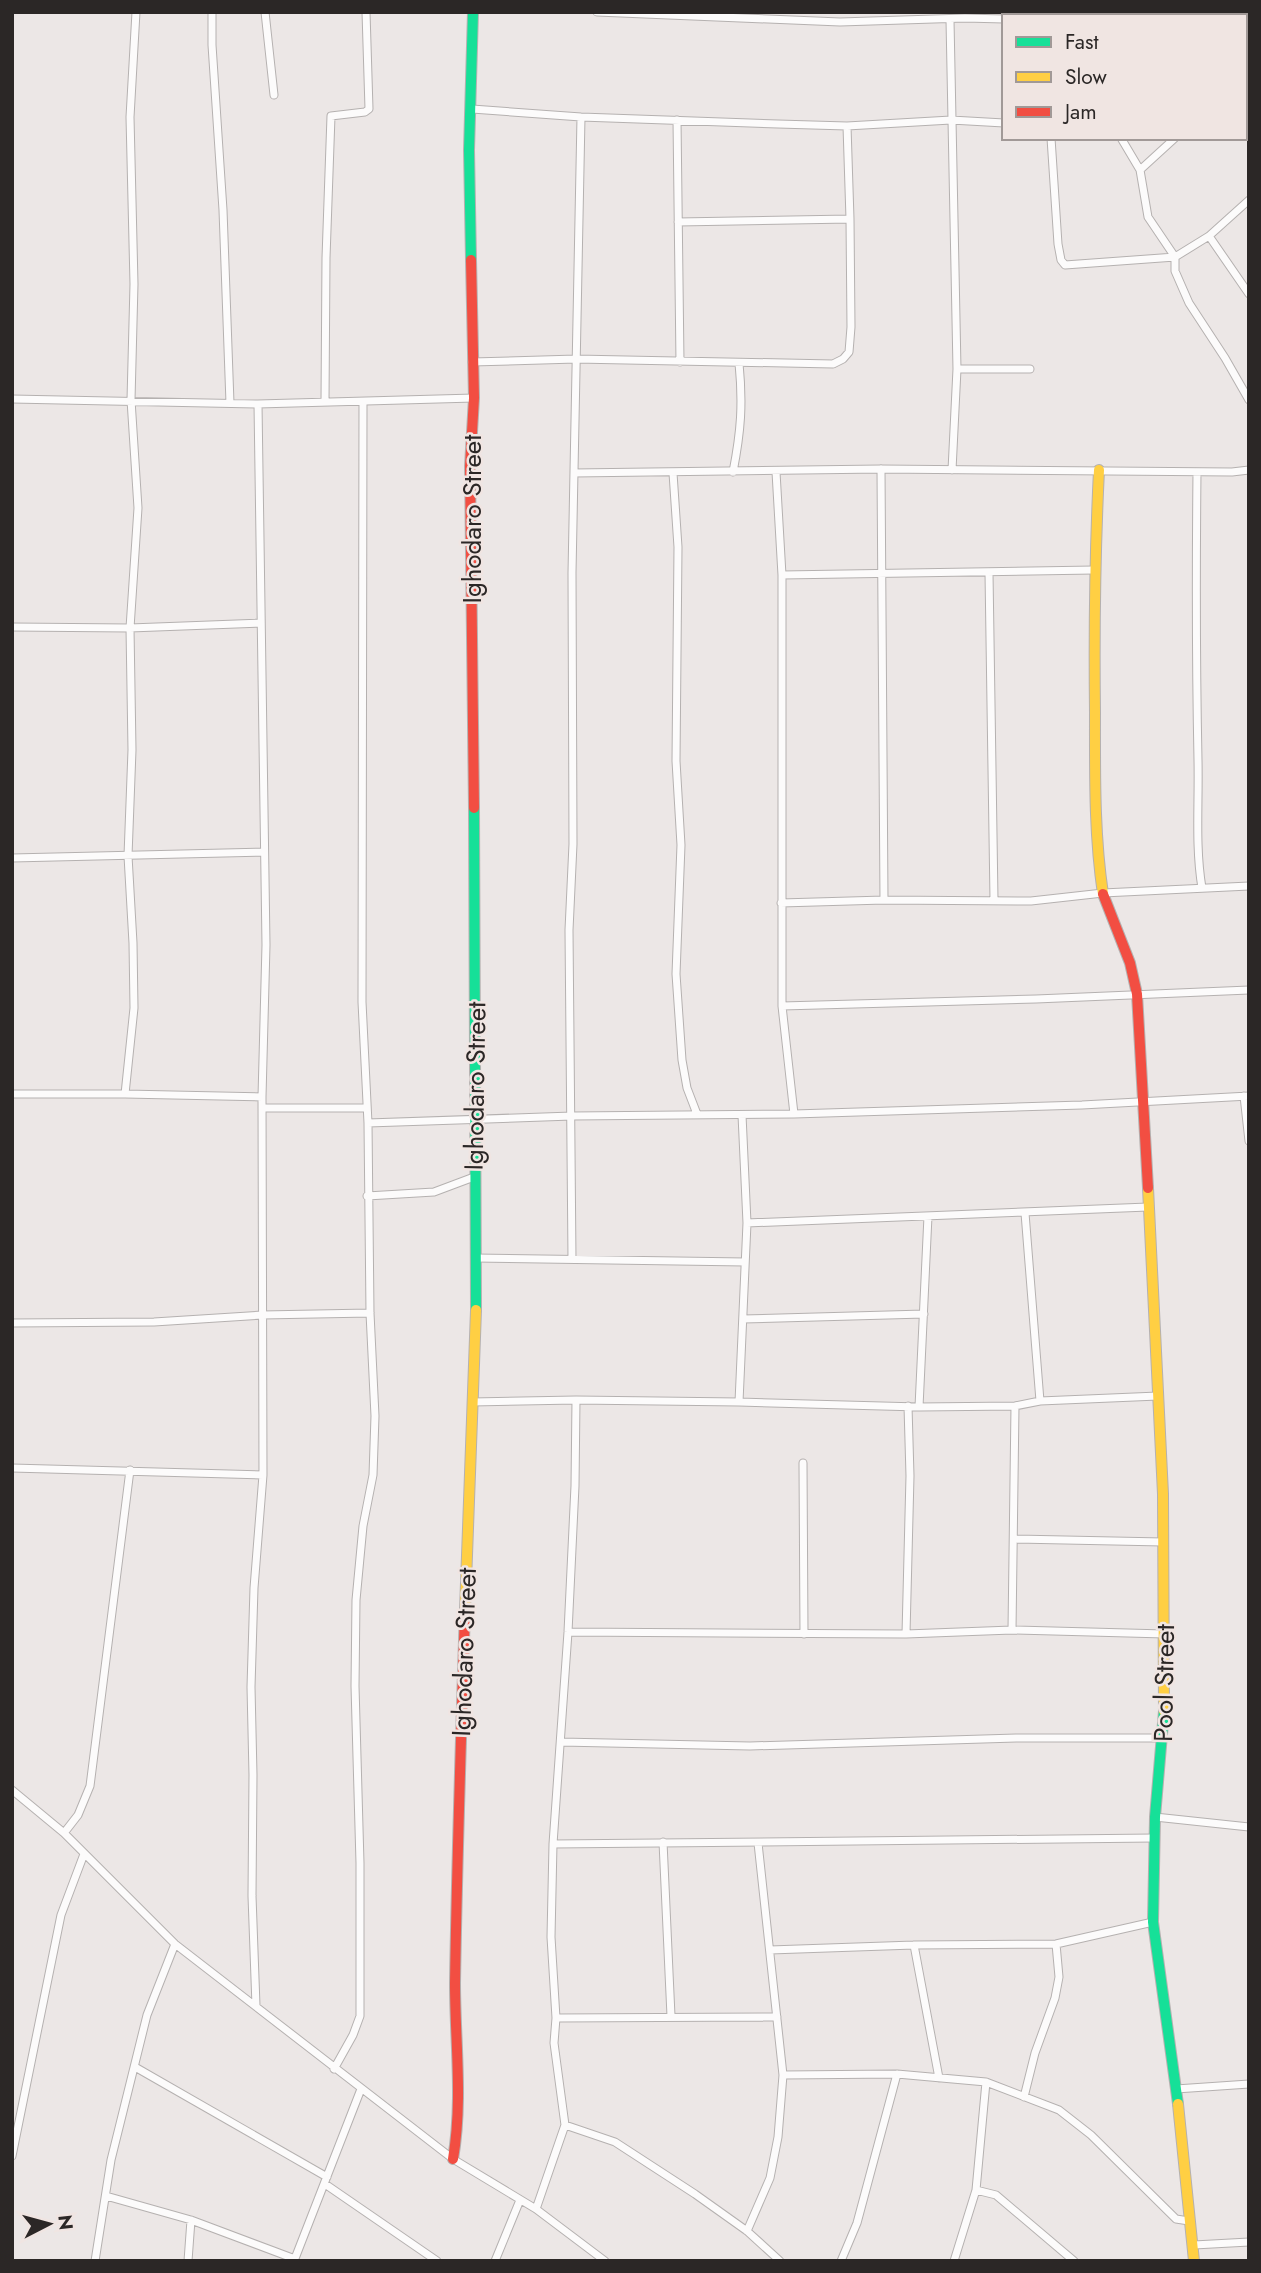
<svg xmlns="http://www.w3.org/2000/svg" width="1261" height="2273" viewBox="0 0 1261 2273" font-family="Jost,sans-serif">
<rect width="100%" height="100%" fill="#ece7e6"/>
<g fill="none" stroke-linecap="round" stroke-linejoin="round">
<g stroke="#b5b1b0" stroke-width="9">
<path id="street" d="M212,12v33l11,165 7,193
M265,12l9,83
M597,12l243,10 125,-4 39,1
M1179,12l4,4
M950,20l7,349 -5,101
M1245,71l4,4
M472,109l109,8 197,7 69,2 104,-6 53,3
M677,120l3,242
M847,126l3,93
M1051,138l7,106 3,16 4,5 110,-8 34,-21 40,-36
M1121,138l19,32 8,47 27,40v14l14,32 36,55 24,42
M1140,170l35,-32
M1209,236l40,58
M472,362l104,-3 257,5 10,-5 6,-7 2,-25 -1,-108 -172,3
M957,369h73
M12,399l246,5 216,-6
M325,401l1,-143 5,-142 34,-4 4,-3 -3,-97
M881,469l3,431
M733,472c8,-41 10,-68 6,-109
M776,472l6,103v431l12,108
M1197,472c-1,96 -1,192 1,288 1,43 -3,86 4,128
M574,473l307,-4 351,3 17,-2
M673,473l5,74 -2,214 5,84 -5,129 6,86 5,28 10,26
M989,573l5,327
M782,575l312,-5
M12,627l118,1 131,-5
M12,858l252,-6
M781,903l103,-3 147,1 72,-8 146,-7
M782,1006l254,-7 213,-9
M12,1094h113l137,3
M125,1094l9,-86 -1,-65 -5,-87 4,-106 -2,-122 8,-120 -7,-108 3,-116 -4,-167 6,-105
M1244,1096l5,45
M262,1108h104
M368,1123l204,-7 222,-2 288,-9 167,-9
M367,1196l67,-4 40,-15
M1025,1213l15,188
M747,1223l401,-16
M475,1258l270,4
M572,1259l-3,-329 4,-86 -1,-271 9,-456
M743,1319l181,-5
M12,1323l142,-1 108,-7 108,-2
M472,1402l104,-2 163,2 180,5 96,-1 25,-5 118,-5
M739,1402l8,-179 -5,-108
M919,1407l9,-191
M803,1463l1,171
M12,1468l251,7
M1014,1539l149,3
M1012,1630l3,-224
M568,1632l338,2 106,-4 153,4
M906,1634l4,-158 -2,-70
M561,1742l189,4 266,-8h148
M12,1790l52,43 111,111 278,215 83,50 69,52
M1155,1817l94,10
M64,1833l14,-18 12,-29 40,-316
M663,1842l8,174
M553,1844l601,-6
M914,1945l25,133
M770,1950l144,-5 142,-1 97,-22
M256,2006l-4,-110 1,-121 -2,-88 3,-99 9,-113 -1,-378 4,-152 -8,-541
M556,2018l221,-1
M135,2067l192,110
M334,2069l19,-34 7,-19v-153l-5,-177 1,-86 7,-74 10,-51 2,-59 -5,-103 -2,-190 -6,-121 1,-600
M783,2075l114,-1 89,8 73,28 32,25 85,84 13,2
M1176,2089l73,-5
M1024,2097l11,-44 20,-55 4,-21 -3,-33
M565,2125l50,17 80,52 52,37 33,30
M12,2156l49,-241 23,-61
M325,2184l112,77
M976,2190l20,5 78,66
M106,2196l85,24 104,39
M536,2209l29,-84 -11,-82 2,-25 -5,-81 2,-93 15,-212 7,-146 1,-86
M747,2231l23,-53 8,-41 5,-62 -25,-232
M1194,2245l55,-3
M95,2261l16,-101 36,-145 28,-71
M188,2261l3,-41
M294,2261l67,-172
M495,2261l25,-61
M841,2261l16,-38 40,-149
M954,2261l22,-71 10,-108"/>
</g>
<g stroke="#b5b1b0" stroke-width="12">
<path id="fast" d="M471,260l-2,-110 4,-138
M474,808l2,502
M1164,1711l-9,106 -2,105 25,182"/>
</g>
<g stroke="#b5b1b0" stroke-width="12">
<path id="slow" d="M1099,470c-4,81 -5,161 -4,242 0,60 -1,122 8,182
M1148,1188l15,306 1,217
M465,1610l11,-300
M1178,2104l16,157"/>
</g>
<g stroke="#b5b1b0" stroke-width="12">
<path id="jam" d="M471,260l3,138 -4,68 4,342
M1103,894l27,69 7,31 11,194
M453,2159c10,-59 2,-117 2,-176 2,-124 6,-249 10,-373"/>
</g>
<use href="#street" stroke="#fcfbfb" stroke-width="7"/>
<use href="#fast" stroke="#16e098" stroke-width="10"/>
<use href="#slow" stroke="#ffcf43" stroke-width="10"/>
<use href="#jam" stroke="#f24e42" stroke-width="10"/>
</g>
<g text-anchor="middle" stroke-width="5" stroke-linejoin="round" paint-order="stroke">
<g font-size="26" fill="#2b2726" stroke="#f0e5e2">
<text transform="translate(472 519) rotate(-90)" y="9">Ighodaro Street</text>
<text transform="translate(475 1086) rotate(-89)" y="9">Ighodaro Street</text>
<text transform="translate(464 1652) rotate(-88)" y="9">Ighodaro Street</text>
<text transform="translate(1164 1683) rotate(-89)" y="9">Pool Street</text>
</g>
</g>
<rect width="1261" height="2273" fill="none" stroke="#2b2726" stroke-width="28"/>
<rect x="1002" y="14" width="245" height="126" fill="#f0e5e2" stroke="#a19997" stroke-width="2"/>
<rect x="1016" y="37" width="35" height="10" fill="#16e098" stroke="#a19997" stroke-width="2"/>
<text x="1065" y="49" font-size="21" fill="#2b2726">Fast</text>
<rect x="1016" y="72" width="35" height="10" fill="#ffcf43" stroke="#a19997" stroke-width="2"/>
<text x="1065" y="84" font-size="21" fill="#2b2726">Slow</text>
<rect x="1016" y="107" width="35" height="10" fill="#f24e42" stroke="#a19997" stroke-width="2"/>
<text x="1065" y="119" font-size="21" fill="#2b2726">Jam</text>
<g transform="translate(49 2224) rotate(84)" stroke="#f0e5e2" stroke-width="5" paint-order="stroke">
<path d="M0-5L12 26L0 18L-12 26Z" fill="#2b2726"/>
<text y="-10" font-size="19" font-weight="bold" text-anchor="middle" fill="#2b2726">N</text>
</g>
</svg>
